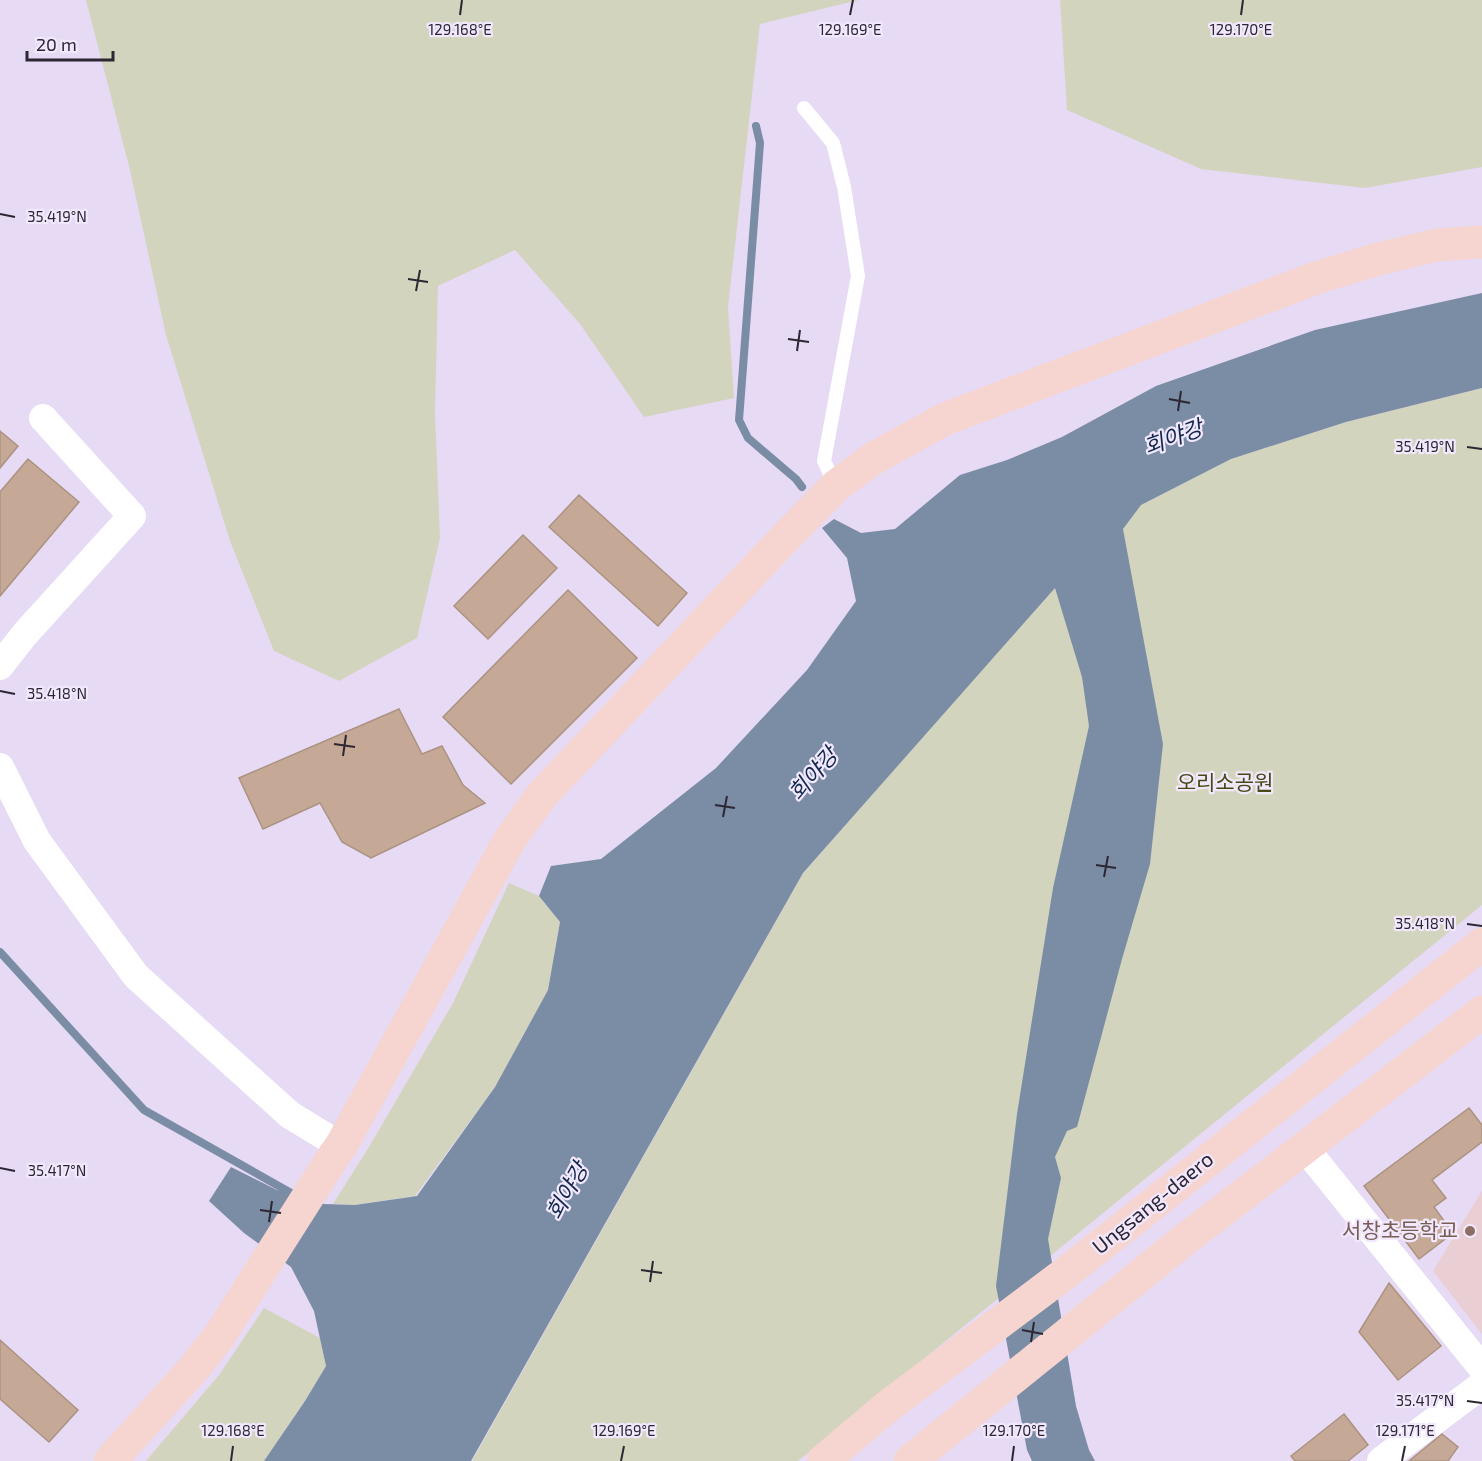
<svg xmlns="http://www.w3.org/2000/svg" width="1482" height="1461" viewBox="0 0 1482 1461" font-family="'Exo 2','Noto Sans KR',sans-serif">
<rect width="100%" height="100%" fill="#e6daf5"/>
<path fill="#e9ced3" d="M1482,1191v143l-49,-63z"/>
<path fill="#d3d4be" d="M86,0h773l-99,24 -32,283 6,91 -90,19 -64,-93 -65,-74 -77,36 -3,127 5,125 -23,100 -78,43 -65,-30 -44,-110 -64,-206 -36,-165z
M1060,0h422v167l-117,21 -164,-19 -134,-59z
M1482,388v517l-684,556h-326l331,-588 314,-356 114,-58 115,-37z
M509,883l30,13 21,26 -12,68 -53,97 -80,109 -60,9 -22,-1 36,-57 84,-144z
M264,1308l56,30 6,28 -21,35 -41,60h-118l73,-86z"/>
<path fill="#7b8ca5" d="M1482,293v95l-136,34 -115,37 -90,46 -18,24 40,215 -13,120 -28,95 -45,168 -10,4 -12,26 6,21 -13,61 28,167 13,44 6,11h-63l-5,-11 -31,-164 21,-172 36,-226 36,-162 -7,-49 -27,-89 -252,285 -332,588h-207l41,-60 21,-35 -12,-55 -23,-44 -47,-34 -35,-32 22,-34 46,23 47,14 31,1 62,-9 78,-109 53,-97 12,-68 -21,-26 12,-30 50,-7 115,-91 91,-98 49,-69 -9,-43 -25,-30 12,-9 27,14 34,-4 65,-54 47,-15 55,-23 94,-51 159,-56z"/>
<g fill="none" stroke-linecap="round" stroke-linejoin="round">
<path stroke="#7b8ca5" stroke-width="8" d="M756,126l4,17 -21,277 9,18 48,41 6,8
M0,952l144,158 156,88"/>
</g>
<path fill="#c5a996" stroke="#ac9281" stroke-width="1.5" d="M0,431l18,15 -18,22z
M28,459l51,43 -79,94v-104z
M579,495l108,98 -29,33 -109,-99z
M523,535l34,33 -69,71 -34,-33z
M568,590l69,68 -126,126 -68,-67z
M399,709l23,45 20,-8 21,39 22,18 -114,55 -29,-16 -22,-39 -57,26 -24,-51z
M1469,1108l13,17v17l-50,38 14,18 -12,9 19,26 -34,26 -55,-73z
M1389,1283l52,63 -43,34 -39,-48z
M0,1340l78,70 -29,32 -49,-43z
M1344,1414l24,31 -20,16h-53l-4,-5z
M1442,1434l16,13 -10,14h-39z"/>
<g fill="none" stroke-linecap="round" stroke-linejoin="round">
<path stroke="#fff" stroke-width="14" d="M804,108l29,35 11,44 14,89 -34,185 12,25"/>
<path stroke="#fff" stroke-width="28" d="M0,666l25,-32 107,-118 -89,-98
M0,767l37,74 99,135 154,139 51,31
M1304,1147l178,221
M1381,1461l101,-76"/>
<path stroke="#f6d5d0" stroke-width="33" d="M110,1461l85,-94 25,-32 113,-178 8,-11 168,-305 33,-46 241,-255 53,-54 38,-28 71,-39 371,-141 62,-19 59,-14 45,-3
M823,1461l64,-54 180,-135 415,-328
M910,1461l278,-224 294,-225"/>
</g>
<path fill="none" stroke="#2c2732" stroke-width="2" d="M460,15l2,-15M850,15l3,-15M1241,15l2,-15M0,214l15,3M408,279l20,3M416,291l4,-21M788,339l21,3M797,351l3,-21M1169,399l21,4M1178,411l3,-20M1467,447l15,2M0,691l15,3M334,744l21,3M343,756l3,-21M715,805l20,3M723,817l4,-21M1096,865l20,3M1104,877l4,-21M1467,924l15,2M0,1168l15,3M260,1210l21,3M269,1222l3,-21M641,1270l21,3M650,1282l3,-21M1022,1330l21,4M1031,1342l3,-20M1467,1401l15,2M231,1461l2,-15M621,1461l3,-15M1012,1461l2,-15M1402,1461l3,-15"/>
<circle fill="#8d6e63" stroke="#f2e8fe" stroke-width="2" cx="1470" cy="1231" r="6"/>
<g text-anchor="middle" stroke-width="4.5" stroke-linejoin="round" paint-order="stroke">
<g font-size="21" fill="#474813" stroke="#f2e8fe">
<text x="1225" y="790">오리소공원</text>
</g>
<g font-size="21" fill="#2c2732" stroke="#f2e8fe">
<text transform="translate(1153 1203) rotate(-39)" y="7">Ungsang-daero</text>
</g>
<g font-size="21" fill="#785e54" stroke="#f2e8fe" text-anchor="end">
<text x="1458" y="1238">서창초등학교</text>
</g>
<g font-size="22" font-style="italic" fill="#11284c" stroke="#f2e8fe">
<text transform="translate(1173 437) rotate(-20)" y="8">회야강</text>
<text transform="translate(813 774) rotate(-49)" y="8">회야강</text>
<text transform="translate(567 1191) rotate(-61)" y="8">회야강</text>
</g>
</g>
<g font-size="15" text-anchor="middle" fill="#2c2732" stroke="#f2e8fe" stroke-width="4.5" stroke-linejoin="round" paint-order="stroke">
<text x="460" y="35">129.168°E</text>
<text x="850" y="35">129.169°E</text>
<text x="1241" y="35">129.170°E</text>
<text x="57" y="222">35.419°N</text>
<text x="1425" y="452">35.419°N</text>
<text x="57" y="699">35.418°N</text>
<text x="1425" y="929">35.418°N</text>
<text x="57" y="1176">35.417°N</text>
<text x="1425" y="1406">35.417°N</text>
<text x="233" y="1436">129.168°E</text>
<text x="624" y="1436">129.169°E</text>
<text x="1014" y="1436">129.170°E</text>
<text x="1405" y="1436">129.171°E</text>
</g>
<path d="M27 51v9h86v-9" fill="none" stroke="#2c2732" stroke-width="3"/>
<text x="36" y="51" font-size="18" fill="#2c2732" stroke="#f2e8fe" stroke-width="4.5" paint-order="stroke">20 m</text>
</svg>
